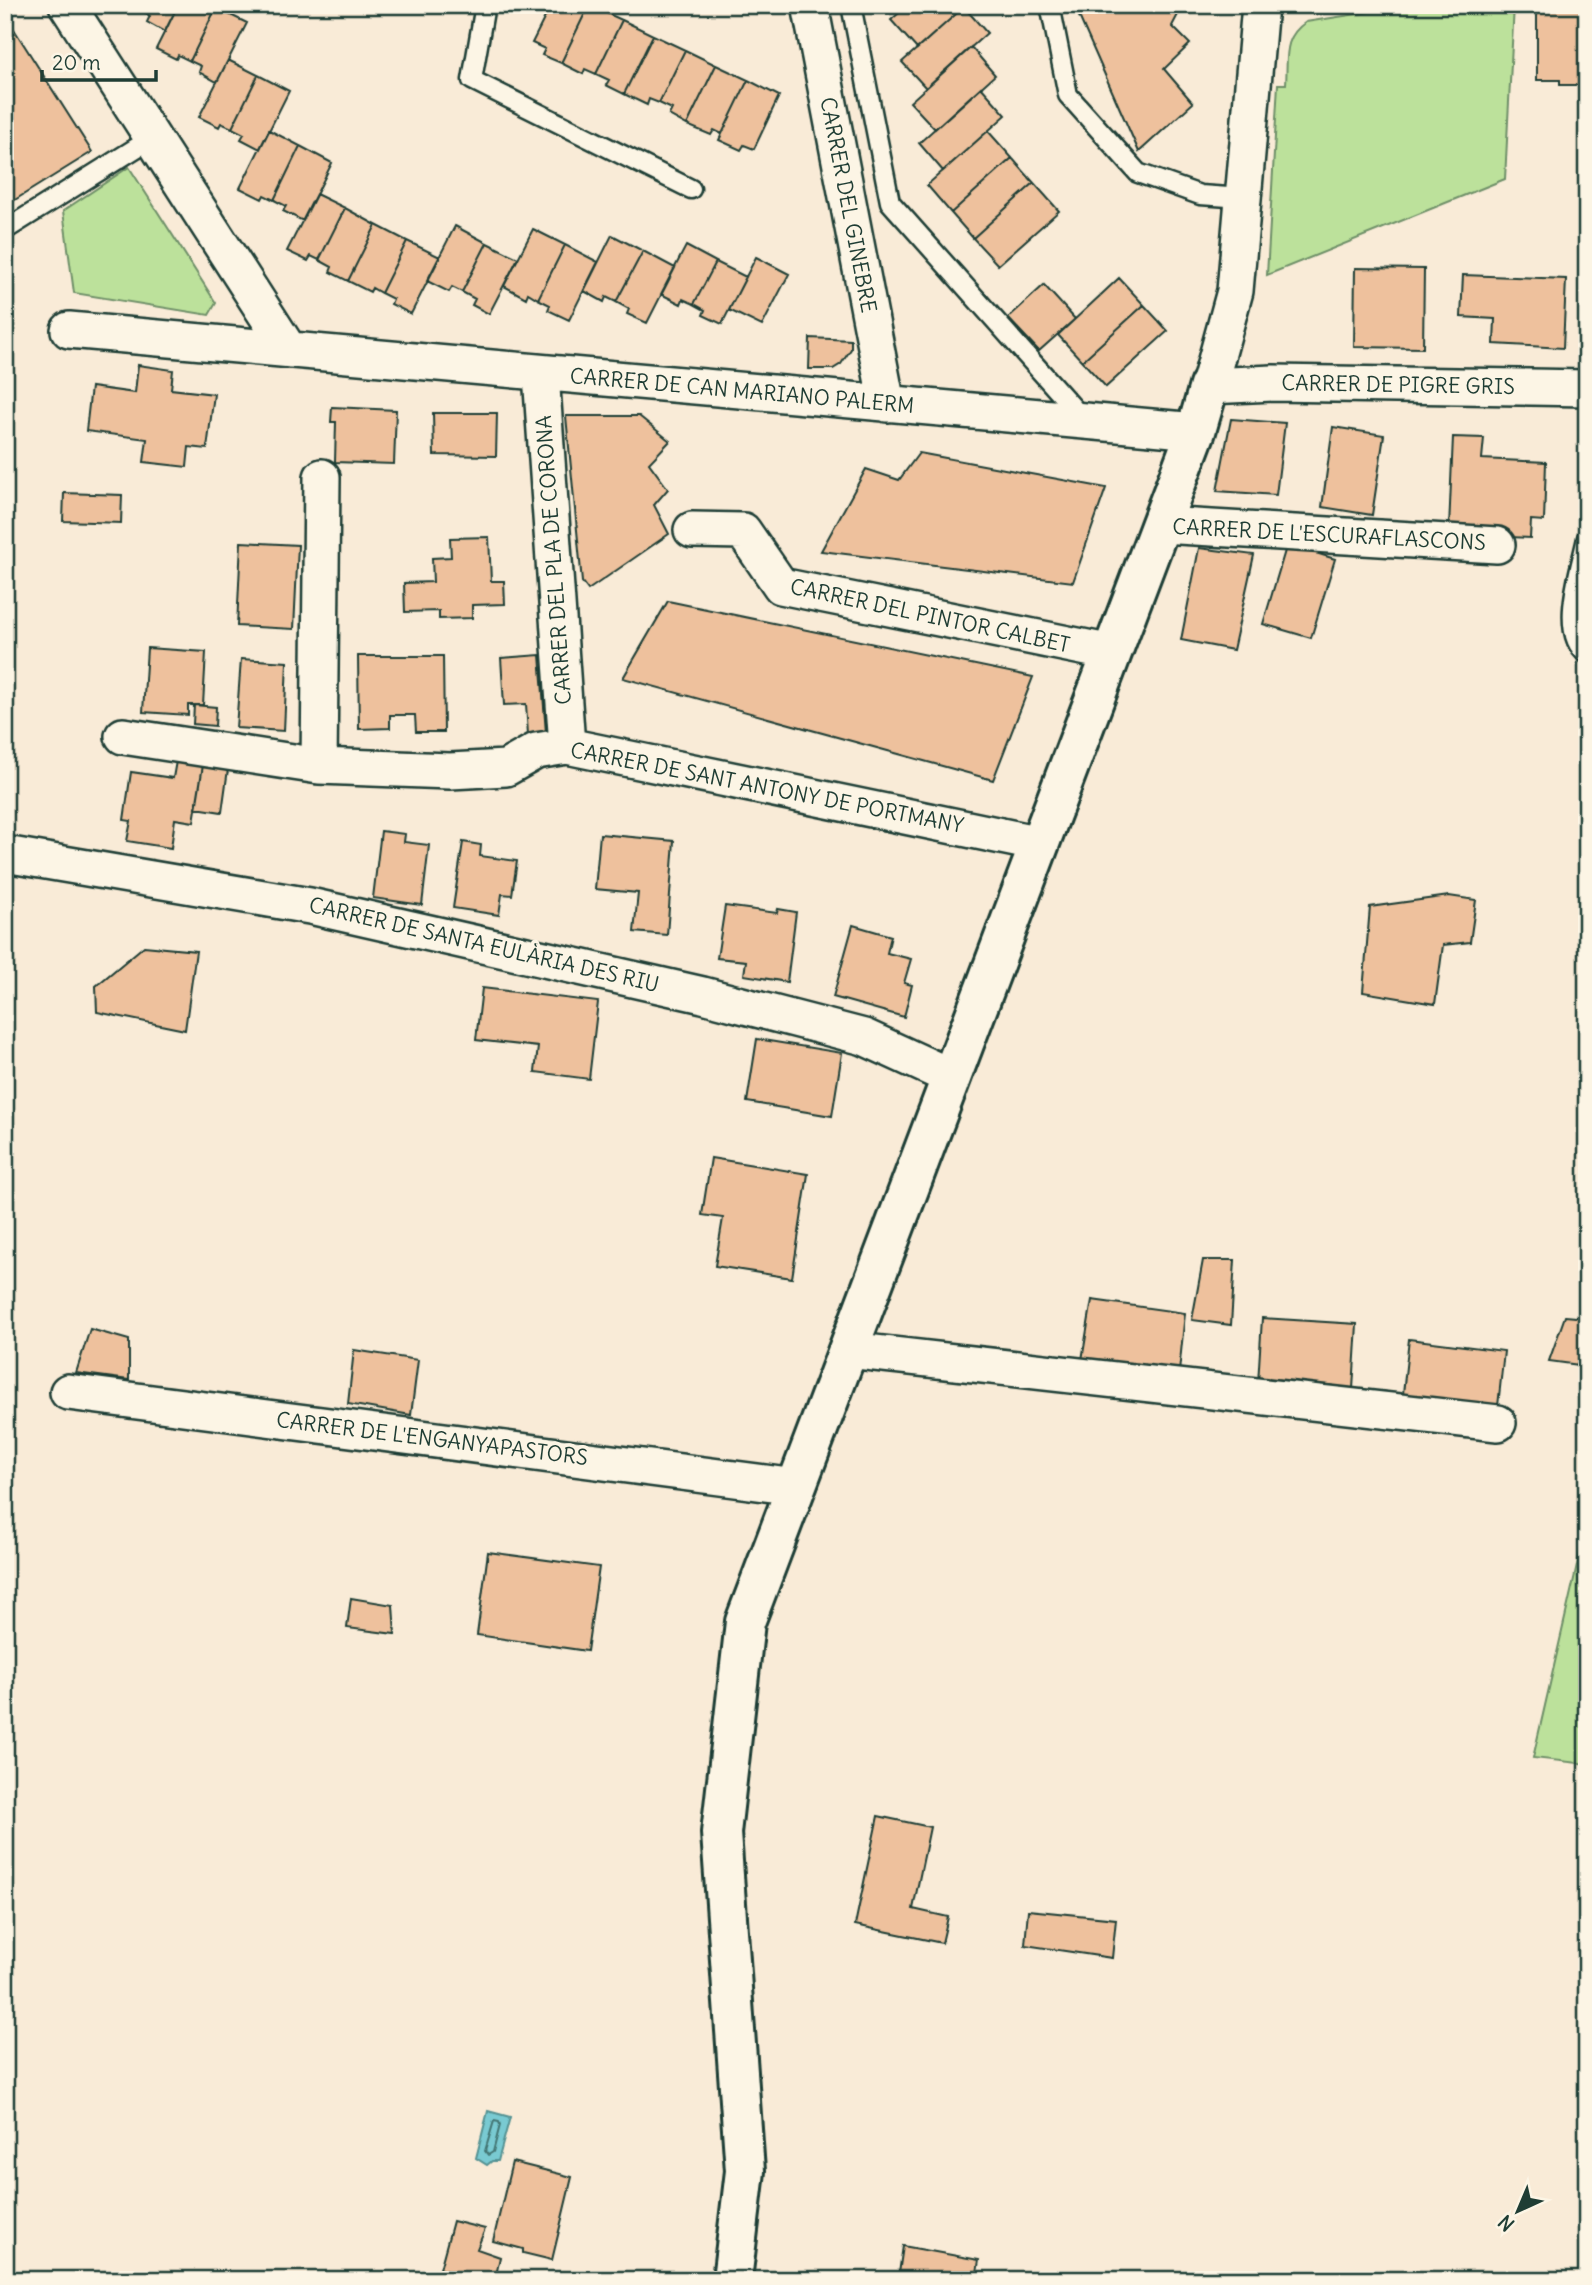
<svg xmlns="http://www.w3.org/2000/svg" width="1592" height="2285" viewBox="0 0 1592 2285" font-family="Delius,sans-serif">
<rect width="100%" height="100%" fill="#f9ebd7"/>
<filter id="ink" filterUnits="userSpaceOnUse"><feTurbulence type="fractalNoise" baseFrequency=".0143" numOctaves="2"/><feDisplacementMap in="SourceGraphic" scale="14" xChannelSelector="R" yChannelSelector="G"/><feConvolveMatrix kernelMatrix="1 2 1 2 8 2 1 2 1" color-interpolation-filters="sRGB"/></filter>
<g filter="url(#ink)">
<path fill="#bce19b" stroke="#6e8f68" stroke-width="2" d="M1414,5h100l-9,174 -238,96 11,-191h8c2,-26 -4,-46 20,-62z
M129,167l87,136 -7,12 -135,-22 -11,-82z
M1587,1522v242l-54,-6z"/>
<path fill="#79cad2" stroke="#559293" stroke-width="2" d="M488,2111l22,6 -12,44h-6l-5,4 -11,-7z"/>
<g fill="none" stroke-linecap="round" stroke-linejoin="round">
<path stroke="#437573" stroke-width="2" d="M494,2121l5,1 1,3 -7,27 -5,3 -3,-4z"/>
</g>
<path fill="#eec19d" stroke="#1f3d34" stroke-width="2" d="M134,5h44l-13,27 -18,-10 3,-6z
M178,5h33l5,3 -26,53 -12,-6 -2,4 -20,-10z
M551,5h38l-28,58 -19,-8 3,-6 -13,-6z
M589,5l33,15 -26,54 -11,-5 -2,5 -22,-11z
M966,5l-49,44 -26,-29 17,-15z
M1074,5h109l-11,21 18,18 -26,25 29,34 -54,49z
M1537,5h50v80h-27v-5h-23z
M964,7l23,26 -61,55 -24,-26z
M216,8l31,15 -30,59 -18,-10 2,-6 -11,-5z
M5,15l87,137 -87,54z
M622,20l31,15 -29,59 -18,-9 3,-5 -13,-6z
M653,35l32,15 -26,53 -10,-4 -2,6 -23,-11z
M971,47l24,28 -60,54 -25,-27z
M685,50l31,15 -29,60 -18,-10 3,-6 -13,-6z
M228,60l30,15 -26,53 -11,-5 -2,4 -20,-10z
M716,65l32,15 -26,54 -8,-4 -3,5 -24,-10z
M258,75l31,16 -29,58 -19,-10 3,-5 -12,-6z
M748,80l31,16 -25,53 -10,-4 -3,5 -22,-10z
M981,87l25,28 -63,56 -24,-28z
M269,130l31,16 -26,54 -10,-5 -2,4 -22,-11z
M988,131l24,27 -61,55 -24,-28z
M300,146l32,17 -29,58 -20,-10 3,-5 -12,-6z
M1012,158l22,25 -61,55 -22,-25z
M1034,183l25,28 -61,54 -25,-27z
M316,194l29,14 -26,52 -8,-4 -3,5 -21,-10z
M345,208l31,17 -28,56 -18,-9 2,-5 -13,-7z
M376,225l31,16 -26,52 -9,-5 -2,4 -22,-11z
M455,226l32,17 -25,49 -10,-5 -3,5 -22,-11z
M533,229l32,16 -27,54 -10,-6 -2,5 -22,-12z
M612,235l31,16 -27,51 -10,-5 -2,5 -20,-11z
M407,241l33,16 -29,57 -20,-10 2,-5 -12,-6z
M487,243l31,15 -29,56 -17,-9 3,-6 -13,-7z
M565,245l33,17 -29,58 -21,-10 2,-5 -12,-6z
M686,246l30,16 -22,42 -11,-5 -2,5 -20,-10z
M643,251l32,17 -28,55 -20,-9 2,-5 -13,-7z
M756,257l33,17 -27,52 -33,-16z
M716,262l30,15 -24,47 -19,-9 2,-5 -11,-6z
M1355,268l69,1 -1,79 -69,-1z
M1463,275l103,4 -3,69 -69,-4 1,-25 -34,-2z
M1119,278l25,27 -62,56 -24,-26z
M1044,285l31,34 -36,32 -31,-33z
M1144,305l24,26 -62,56 -24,-26z
M810,338l41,2v9l-10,15 -8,5h-24z
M138,365l35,5 -2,19 43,5 -7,55 -18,-2 -2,20 -43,-5 3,-23 -61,-8 5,-44 44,6z
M332,407l64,3 -2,54 -59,-2 1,-40h-5z
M433,413h64l-1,43 -62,-1z
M566,416h73l31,25 -21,22 19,26 -14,16 15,29 -81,56 -6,-8z
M1231,419l54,4 -9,72 -59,-4z
M1333,427l51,8 -12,80 -50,-8z
M1453,437l31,1 -2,21 64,3 -2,59 -13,-1 -1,18 -61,-3 -20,-7z
M919,453l187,35 -33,94 -252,-31 45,-82 33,11z
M64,493l58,2 -1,28 -58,-2z
M489,537l2,44h13l1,23 -33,1v13l-33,1v-8l-34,1 -1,-29 29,-1 -1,-24 19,-1 -1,-19z
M241,542l57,3 -4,84 -57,-3z
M1287,544l48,15 -24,79 -48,-14z
M1199,548l55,7 -21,95 -52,-10z
M668,601l365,76 -40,103 -370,-102z
M147,648l59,4 -3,53h-15v10l-45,-3z
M540,655l6,78 -18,2 -2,-31 -22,1 -3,-47z
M358,656h85l1,76h-28l-1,-17h-25v13l-31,1z
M241,659l46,3 -3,69 -48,-3z
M194,705l22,2 -1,19 -22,-2z
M176,761l27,4 -9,57 -19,-3 -4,29 -44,-7 4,-20 -7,-1 7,-48 42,6z
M203,765l25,4 -6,43 -26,-4z
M381,831l24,3 -1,8 25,3 -7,60 -49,-7z
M600,834l74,7 -7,94 -33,-3 4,-39 -43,-4z
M463,842l18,3 -1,11 37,5 -5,34 -10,-1 -3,21 -46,-7z
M1449,896l27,4 -6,42 -27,3 -8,59 -72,-12 7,-85z
M725,906l52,7 1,-4 18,3 -9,70 -43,-7 2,-14 -29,-3z
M853,925l38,11 -4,17 24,6 -7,24 8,2 -8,32 -71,-20z
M144,946l52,5 -11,79 -88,-18 -1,-26z
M482,988l116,14 -9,77 -54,-7 3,-25 -62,-7z
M757,1039l85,14 -10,63 -85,-14z
M711,1158l97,16 -16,104 -77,-12 8,-48 -21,-3z
M1203,1260h32l-4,65 -39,-5z
M1092,1300l93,13 -6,59 -97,-12z
M1565,1316l22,2v48l-38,-5z
M1262,1318l95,6 -4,65 -95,-6z
M90,1329l39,11v40l-53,-7z
M1409,1339l95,12 -6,55 -95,-12z
M354,1350l64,10 -7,55 -63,-11z
M488,1552l111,15 -12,84 -110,-16z
M351,1598l42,7 2,29 -48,-6z
M878,1816l52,11 -17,82 35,8 -6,26 -87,-18z
M1028,1910l88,9 -4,39 -87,-13z
M512,2162l60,15 -20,83 -29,-7v-4l-30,-8z
M453,2221l32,8 -8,20 23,8 -5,23h-14l-41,-11z
M903,2246l76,14 -3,20h-78z"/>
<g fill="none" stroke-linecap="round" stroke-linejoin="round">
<g stroke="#1f3d34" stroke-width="23">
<path id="service" d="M485,5l-13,75 219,109
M851,5l39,197 193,217
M1050,5l18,90 70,78 62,22 43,3
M5,230l147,-92
M1587,538c-6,30 -29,95 0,116"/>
</g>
<g stroke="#1f3d34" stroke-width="40">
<path id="minor" d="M67,5l222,345
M810,5l77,399
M1260,5l-25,286 -26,95 64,-3 314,5
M69,330l1127,101
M541,374l26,372
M1161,525l336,20
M692,530l51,1 38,55 331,67
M123,736l196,30 131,5 56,-3 30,-17 31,-5 473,98
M319,766l3,-289
M5,854l305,52 393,89 161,42 87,40
M848,1350l650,73
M68,1392l728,95"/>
</g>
<g stroke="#1f3d34" stroke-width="44">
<path id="tertiary" d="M732,2280l13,-109 -24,-338 24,-211 451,-1191 13,-45"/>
</g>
<use href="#service" stroke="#fcf5e5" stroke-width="18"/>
<use href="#minor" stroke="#fcf5e5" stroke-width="35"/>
<use href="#tertiary" stroke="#fcf5e5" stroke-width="38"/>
</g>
</g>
<g text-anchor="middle" stroke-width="7" stroke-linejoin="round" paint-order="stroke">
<g font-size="21" fill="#1f3d34" stroke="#fcf5e5">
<text transform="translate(848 205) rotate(79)" y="7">CARRER DEL GINEBRE</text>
<text transform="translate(1398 385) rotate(1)" y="7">CARRER DE PIGRE GRIS</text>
<text transform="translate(742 391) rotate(5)" y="7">CARRER DE CAN MARIANO PALERM</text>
<text transform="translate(1329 535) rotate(3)" y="7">CARRER DE L'ESCURAFLASCONS</text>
<text transform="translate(554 560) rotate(-94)" y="7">CARRER DEL PLA DE CORONA</text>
<text transform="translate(930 616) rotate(12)" y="7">CARRER DEL PINTOR CALBET</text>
<text transform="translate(767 788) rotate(11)" y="7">CARRER DE SANT ANTONY DE PORTMANY</text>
<text transform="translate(484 945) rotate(13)" y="7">CARRER DE SANTA EULÀRIA DES RIU</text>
<text transform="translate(432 1439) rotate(7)" y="7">CARRER DE L'ENGANYAPASTORS</text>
</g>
</g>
<rect width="1592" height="2285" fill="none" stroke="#fcf5e5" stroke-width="28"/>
<rect x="14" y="14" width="1564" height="2257" fill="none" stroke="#1f3d34" stroke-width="2.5" filter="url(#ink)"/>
<g transform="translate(1518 2211) rotate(224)" stroke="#fcf5e5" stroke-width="5" paint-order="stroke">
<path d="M0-5L12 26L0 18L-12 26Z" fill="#1f3d34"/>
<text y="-10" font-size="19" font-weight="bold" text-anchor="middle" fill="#1f3d34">N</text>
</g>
<path d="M42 70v10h114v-10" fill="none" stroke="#1f3d34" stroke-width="3.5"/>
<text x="52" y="70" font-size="21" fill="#1f3d34" stroke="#fcf5e5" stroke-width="5" paint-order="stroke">20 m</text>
</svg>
